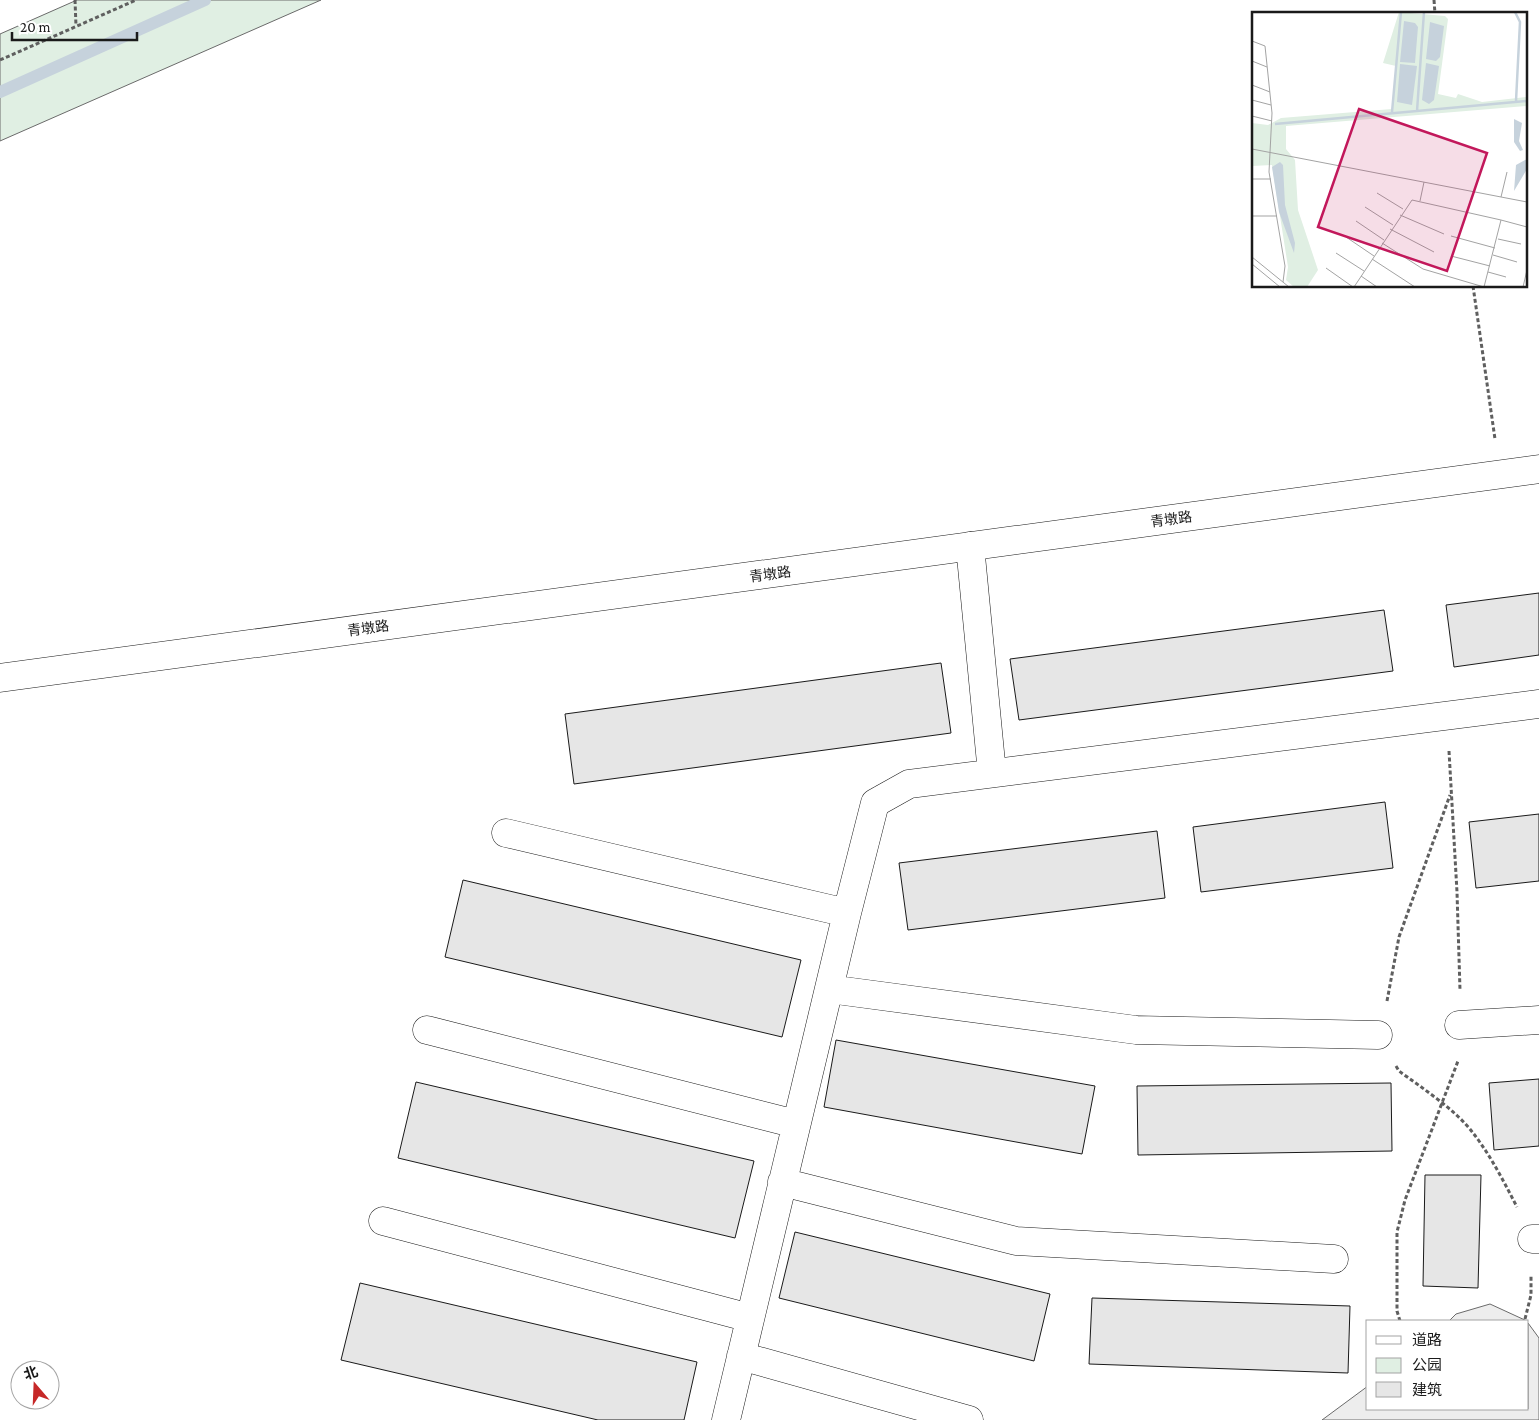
<svg xmlns="http://www.w3.org/2000/svg" width="1539" height="1420" viewBox="0 0 1539 1420" font-family="'Crimson Pro','Noto Sans SC',serif">
<rect width="100%" height="100%" fill="#fff"/>
<path fill="#e0efe3" stroke="#6a6a6a" d="M77,0h244l-321,141v-107z"/>
<path fill="#ededed" stroke="#6a6a6a" d="M1490,1304l37,17h-78l7,-7z
M1528,1323l11,15v82h-217l46,-34v23h160z"/>
<g fill="none" stroke-linecap="round" stroke-linejoin="round">
<path stroke="#c6d2dc" stroke-width="12" d="M0,92l205,-92"/>
</g>
<path fill="#e6e6e6" stroke="#1a1a1a" d="M1539,593v62l-85,12 -8,-62z
M1384,610l9,61 -374,49 -9,-61z
M941,663l10,70 -377,51 -9,-70z
M1385,802l8,66 -192,24 -8,-65z
M1539,814v67l-63,7 -7,-66z
M1157,831l8,67 -257,32 -9,-67z
M463,880l338,80 -19,77 -337,-80z
M836,1040l259,46 -13,68 -258,-47z
M1539,1079v67l-45,4 -5,-67z
M416,1082l338,79 -19,77 -337,-80z
M1391,1083l1,68 -254,4 -1,-69z
M1425,1175h56l-3,113 -55,-2z
M795,1232l255,62 -16,67 -255,-63z
M360,1283l337,79 -13,58h-86l-257,-60z
M1092,1298l258,8 -2,67 -259,-9z"/>
<g fill="none" stroke-linecap="round" stroke-linejoin="round">
<g stroke="#1a1a1a" stroke-width="29">
<path id="minor" d="M970,546l22,227
M0,678l1539,-209
M506,833l341,80
M829,989l307,41 242,5
M1459,1025l80,-5
M427,1030l369,94
M782,1182l234,59 318,18
M383,1221l367,97
M1532,1239h7
M741,1356l228,64
M726,1420l121,-507 28,-110 34,-19 630,-80"/>
</g>
<path stroke="#5f5f5f" stroke-width="3" stroke-dasharray="4 2.5" stroke-linecap="butt" d="M75,0l1,26
M1434,0l1,14
M0,60l136,-60
M1473,286l22,153
M1449,751l8,141 3,98
M1387,1001l12,-64 51,-142
M1396,1066l3,5c23,17 57,39 74,62 18,23 31,49 44,74
M1525,1319l6,-24v-20
M1400,1321l-3,-10v-79l8,-32 53,-139"/>
<use href="#minor" stroke="#fff" stroke-width="28"/>
</g>
<g text-anchor="middle" stroke-width="4" stroke-linejoin="round" paint-order="stroke">
<g font-size="14" fill="#1a1a1a" stroke="#fff">
<text transform="translate(1171 519) rotate(-8)" y="5">青墩路</text>
<text transform="translate(770 574) rotate(-8)" y="5">青墩路</text>
<text transform="translate(368 628) rotate(-8)" y="5">青墩路</text>
</g>
</g>
<g transform="translate(1252 12)">
<rect width="275" height="275" fill="#fff"/>
<path d="M147,0l46,4 3,3 -10,75 18,4 2,-4 24,8 45,-5v9l-241,20v23l9,11 3,50 20,60 -11,17h-13l-8,-7 2,-13 -16,-102 -20,1v-43l16,2 13,-7 111,-9 4,-43 -13,-3z" fill="#e0efe3"/>
<path d="M152,9l11,2 3,4 -3,36 -15,-1zM178,10l14,4 -4,31 -4,4 -10,-2zM174,51l13,3 -5,34 -5,4 -7,-4zM148,52l17,2 -5,39 -15,-3zM262,107l8,4 -3,18 4,9 -3,1 -6,-9zM275,147v10l-13,22 2,-26zM28,150l3,3 2,40 10,38 -1,10 -15,-41 -7,-45z" fill="#c6d2dc"/>
<path fill="none" stroke="#c6d2dc" stroke-width="2.5" d="M263,0l5,10 -4,79M165,99l7,-99M140,100l9,-100M23,112l252,-23"/>
<path fill="none" stroke="#a3a3a3" stroke-width="1" d="M0,29l13,5 7,67 -3,59 16,94 -2,16M0,49l15,6M0,73l18,7M0,88l19,5M0,104l20,5M0,137l275,53M0,167h19M125,181l26,16M249,185l6,-25M168,189l4,-19M113,195l28,18M148,203l44,19M0,204h25M249,208l26,7M104,209l28,19M138,217l44,23M199,224l44,12M94,225l28,19M246,227l23,5M130,231l41,26 61,18M84,241l28,18M241,243l24,7M199,244l39,10M0,245l37,30M120,247l43,28M0,252l28,23M74,256l27,19M236,260l18,5M109,264l16,11M102,275l58,-87 89,20 -17,67M271,275l4,-17"/>
<path fill="#c2185b" fill-opacity="0.15" stroke="#c2185b" stroke-width="2.5" d="M107,97l128,44 -40,118 -129,-44z"/>
<rect width="275" height="275" fill="none" stroke="#1a1a1a" stroke-width="2.5"/>
</g>
<rect x="1366" y="1320" width="162" height="90" fill="#ffffff" stroke="#a3a3a3"/>
<rect x="1376" y="1336" width="25" height="8" fill="#ffffff" stroke="#a3a3a3"/>
<text x="1412" y="1345" font-size="15" fill="#1a1a1a">道路</text>
<rect x="1376" y="1358" width="25" height="15" fill="#e0efe3" stroke="#a3a3a3"/>
<text x="1412" y="1370" font-size="15" fill="#1a1a1a">公园</text>
<rect x="1376" y="1382" width="25" height="15" fill="#e6e6e6" stroke="#a3a3a3"/>
<text x="1412" y="1395" font-size="15" fill="#1a1a1a">建筑</text>
<g transform="translate(35 1385) rotate(341)"><circle r="24" fill="#ffffff" stroke="#a3a3a3"/>
<path d="M0-4L9 19L0 12L-9 19Z" fill="#c62828"/>
<text y="-8" font-size="14" font-weight="bold" text-anchor="middle" fill="#1a1a1a">北</text>
</g>
<path d="M12 32v8h125v-8" fill="none" stroke="#1a1a1a" stroke-width="2.5"/>
<text x="20" y="32" font-size="15" fill="#1a1a1a" stroke="#ffffff" stroke-width="4" paint-order="stroke">20 m</text>
</svg>
